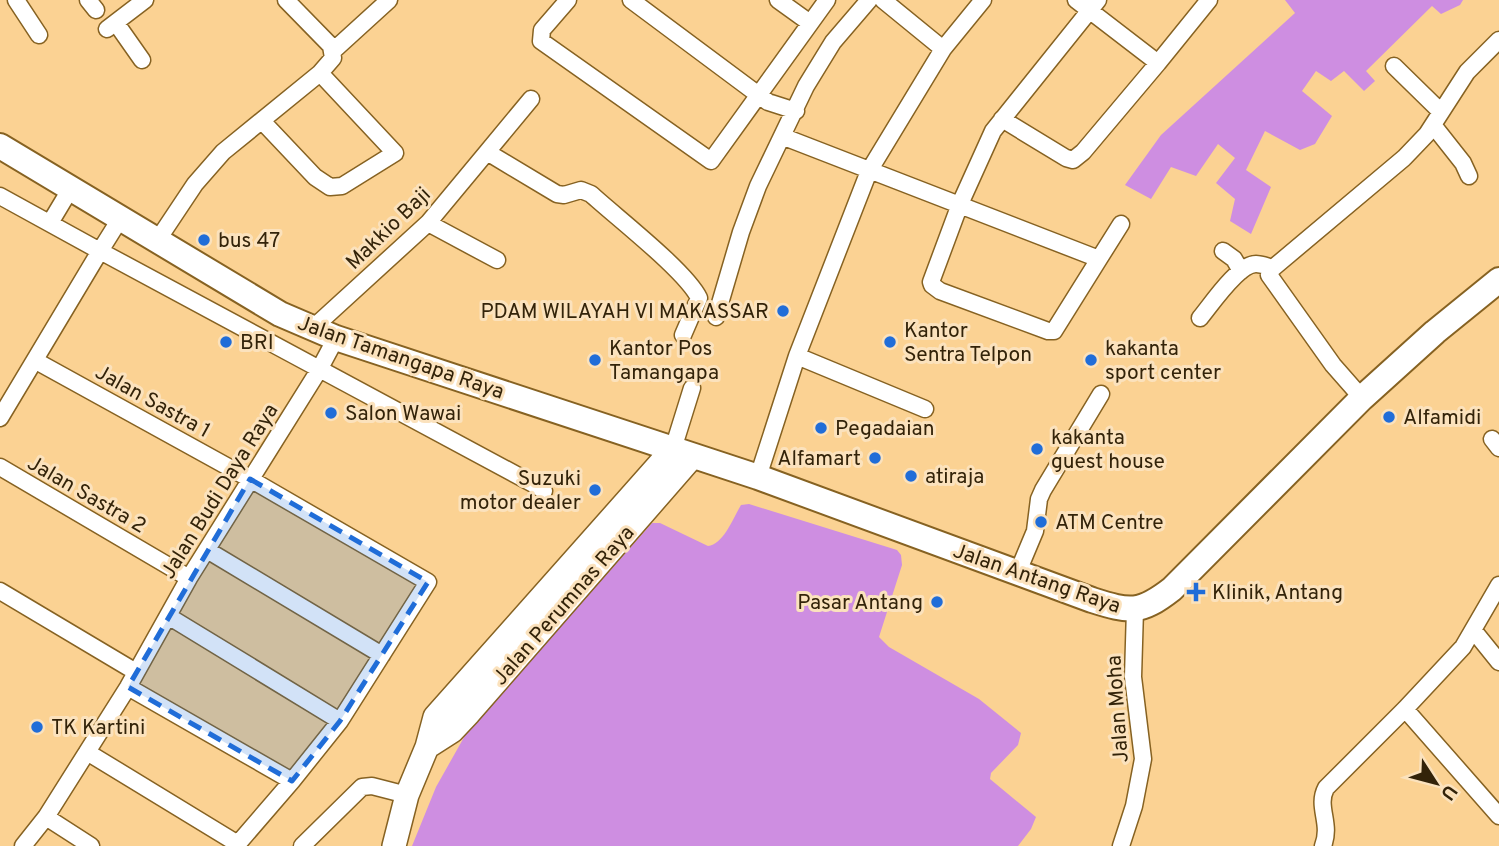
<svg xmlns="http://www.w3.org/2000/svg" width="1499" height="846" viewBox="0 0 1499 846" font-family="Overpass,sans-serif">
<rect width="100%" height="100%" fill="#fbd293"/>
<path fill="#ce8ee1" d="M1285,0h178l-3,5 -19,9 -9,-8 -66,65 9,10 -11,10 -20,-20 -13,10 -15,-10 -14,20 30,25 -17,28 -15,6 -35,-19 -19,39 25,17 -20,47 -21,-13 5,-22 -19,-16 19,-25 -17,-14 -22,32 -25,-9 -20,32 -26,-14 36,-50 134,-122z
M749,504l148,46 4,5 1,10 -23,72 10,10 90,52 42,34 -3,12 -27,28 -1,6 46,38 -5,12 -13,17h-606l24,-59 31,-55 185,-209h8l48,23c16,-2 25,-28 33,-41z"/>
<g fill="none" stroke-linecap="round" stroke-linejoin="round">
<g stroke="#866222" stroke-width="19">
<path id="street" d="M16,0l23,35
M88,0l8,10
M568,0l-26,30 -1,11 170,120 116,-161
M631,0l137,102 28,9
M778,0l32,23
M883,0l60,49
M1076,0l82,63 51,-63
M1098,0l-105,131 -33,73 -29,78 1,3 8,6 108,40h6l45,-72
M116,23l26,37
M107,29l38,-29
M333,51l56,-51
M1394,66l47,46
M531,99l-44,53 70,42 7,1 17,-5 10,4c25,23 95,77 108,104l-16,37
M1002,119l64,39 7,2 10,-8 75,-89
M262,121l53,56 15,10 12,-1 53,-33 -75,-80
M1433,125l30,38 6,13
M784,137l315,122 22,-35
M0,196l100,55 -100,167
M120,219l-20,32 437,235 7,5
M50,223l21,-35
M428,223l69,37
M157,241l38,-57 28,-32 97,-79 13,-15 -2,-12 -45,-46
M1223,251l11,8 7,12
M716,317l25,-85 17,-46 48,-100 27,-44 36,-42
M1200,318c11,-13 38,-54 56,-54 6,0 12,3 17,4
M313,328l115,-105 59,-71
M797,356l128,53
M36,361l214,118 178,103 -88,139 -48,60 -56,65
M1362,398l-29,-33 -64,-90 4,-7 131,-110 23,-24 40,-62 32,-32
M1492,439l7,9
M673,449l19,-61
M0,467l189,111
M758,477l39,-121 72,-185 74,-122 40,-49
M207,550l175,105
M1017,574l18,-43 4,-32 4,-9 58,-96
M0,591l136,81
M168,616l172,105
M1474,631l25,31
M128,687l164,94
M1405,709l94,107
M87,752l151,92
M46,817l45,29
M23,846l23,-29 82,-130 61,-109 130,-208 17,-32
M302,846l60,-59 10,-1 35,9
M1121,846l13,-40 9,-47 -10,-82 2,-68
M1323,846c9,-23 -7,-39 3,-58l79,-79 58,-62 36,-62"/>
</g>
<g stroke="#866222" stroke-width="26">
<path id="secondary" d="M427,747l25,-16 17,-18 224,-257
M394,846l13,-51 20,-48 8,-30 238,-268"/>
</g>
<g stroke="#866222" stroke-width="28">
<path id="primary" d="M0,146l280,168 56,24 422,139 334,123c38,12 48,14 80,-11l190,-191 73,-66 64,-52"/>
</g>
<use href="#street" stroke="#fff" stroke-width="16"/>
<use href="#secondary" stroke="#fff" stroke-width="23"/>
<use href="#primary" stroke="#fff" stroke-width="24"/>
</g>
<path fill="#206dd8" fill-opacity="0.2" stroke="#206dd8" stroke-width="5" stroke-dasharray="14 9" stroke-linejoin="round" d="M250,479l178,103 -88,139 -48,60 -164,-94z"/>
<g fill="#206dd8" stroke="#fbe2bd" stroke-width="2.5">
<circle cx="204" cy="240" r="7"/>
<circle cx="783" cy="311" r="7"/>
<circle cx="226" cy="342" r="7"/>
<circle cx="890" cy="342" r="7"/>
<circle cx="595" cy="360" r="7"/>
<circle cx="1091" cy="360" r="7"/>
<circle cx="331" cy="413" r="7"/>
<circle cx="1389" cy="417" r="7"/>
<circle cx="821" cy="428" r="7"/>
<circle cx="1037" cy="449" r="7"/>
<circle cx="875" cy="458" r="7"/>
<circle cx="911" cy="476" r="7"/>
<circle cx="595" cy="490" r="7"/>
<circle cx="1041" cy="522" r="7"/>
<path d="M1192.5 581.5h7v7h7v7h-7v7h-7v-7h-7v-7h7z"/>
<circle cx="937" cy="602" r="7"/>
<circle cx="37" cy="727" r="7"/>
</g>
<g text-anchor="middle" stroke-width="6" stroke-linejoin="round" paint-order="stroke">
<g font-size="21" fill="#332309" stroke="#fbe2bd">
<text transform="translate(388 228) rotate(-44)" y="7">Makkio Baji</text>
<text transform="translate(401 357) rotate(19)" y="7">Jalan Tamangapa Raya</text>
<text transform="translate(153 401) rotate(29)" y="7">Jalan Sastra 1</text>
<text transform="translate(219 491) rotate(-58)" y="7">Jalan Budi Daya Raya</text>
<text transform="translate(87 494) rotate(30)" y="7">Jalan Sastra 2</text>
<text transform="translate(1037 578) rotate(19)" y="7">Jalan Antang Raya</text>
<text transform="translate(563 605) rotate(-49)" y="7">Jalan Perumnas Raya</text>
<text transform="translate(1117 709) rotate(-94)" y="7">Jalan Moha</text>
</g>
<g font-size="21" fill="#332309" stroke="#fbe2bd" text-anchor="start">
<text x="218" y="247">bus 47</text>
<text x="769" y="318" text-anchor="end">PDAM WILAYAH VI MAKASSAR</text>
<text x="904" y="337">Kantor<tspan x="904" dy="24">Sentra Telpon</tspan></text>
<text x="240" y="349">BRI</text>
<text x="609" y="355">Kantor Pos<tspan x="609" dy="24">Tamangapa</tspan></text>
<text x="1105" y="355">kakanta<tspan x="1105" dy="24">sport center</tspan></text>
<text x="345" y="420">Salon Wawai</text>
<text x="1403" y="424">Alfamidi</text>
<text x="835" y="435">Pegadaian</text>
<text x="1051" y="444">kakanta<tspan x="1051" dy="24">guest house</tspan></text>
<text x="861" y="465" text-anchor="end">Alfamart</text>
<text x="925" y="483">atiraja</text>
<text x="581" y="485" text-anchor="end">Suzuki<tspan x="581" dy="24">motor dealer</tspan></text>
<text x="1055" y="529">ATM Centre</text>
<text x="1212" y="599">Klinik, Antang</text>
<text x="923" y="609" text-anchor="end">Pasar Antang</text>
<text x="51" y="734">TK Kartini</text>
</g>
</g>
<g transform="translate(1436 783) rotate(126)" stroke="#fbe2bd" stroke-width="5" paint-order="stroke">
<path d="M0-5L12 26L0 18L-12 26Z" fill="#332309"/>
<text y="-10" font-size="19" font-weight="bold" text-anchor="middle" fill="#332309">U</text>
</g>
</svg>
